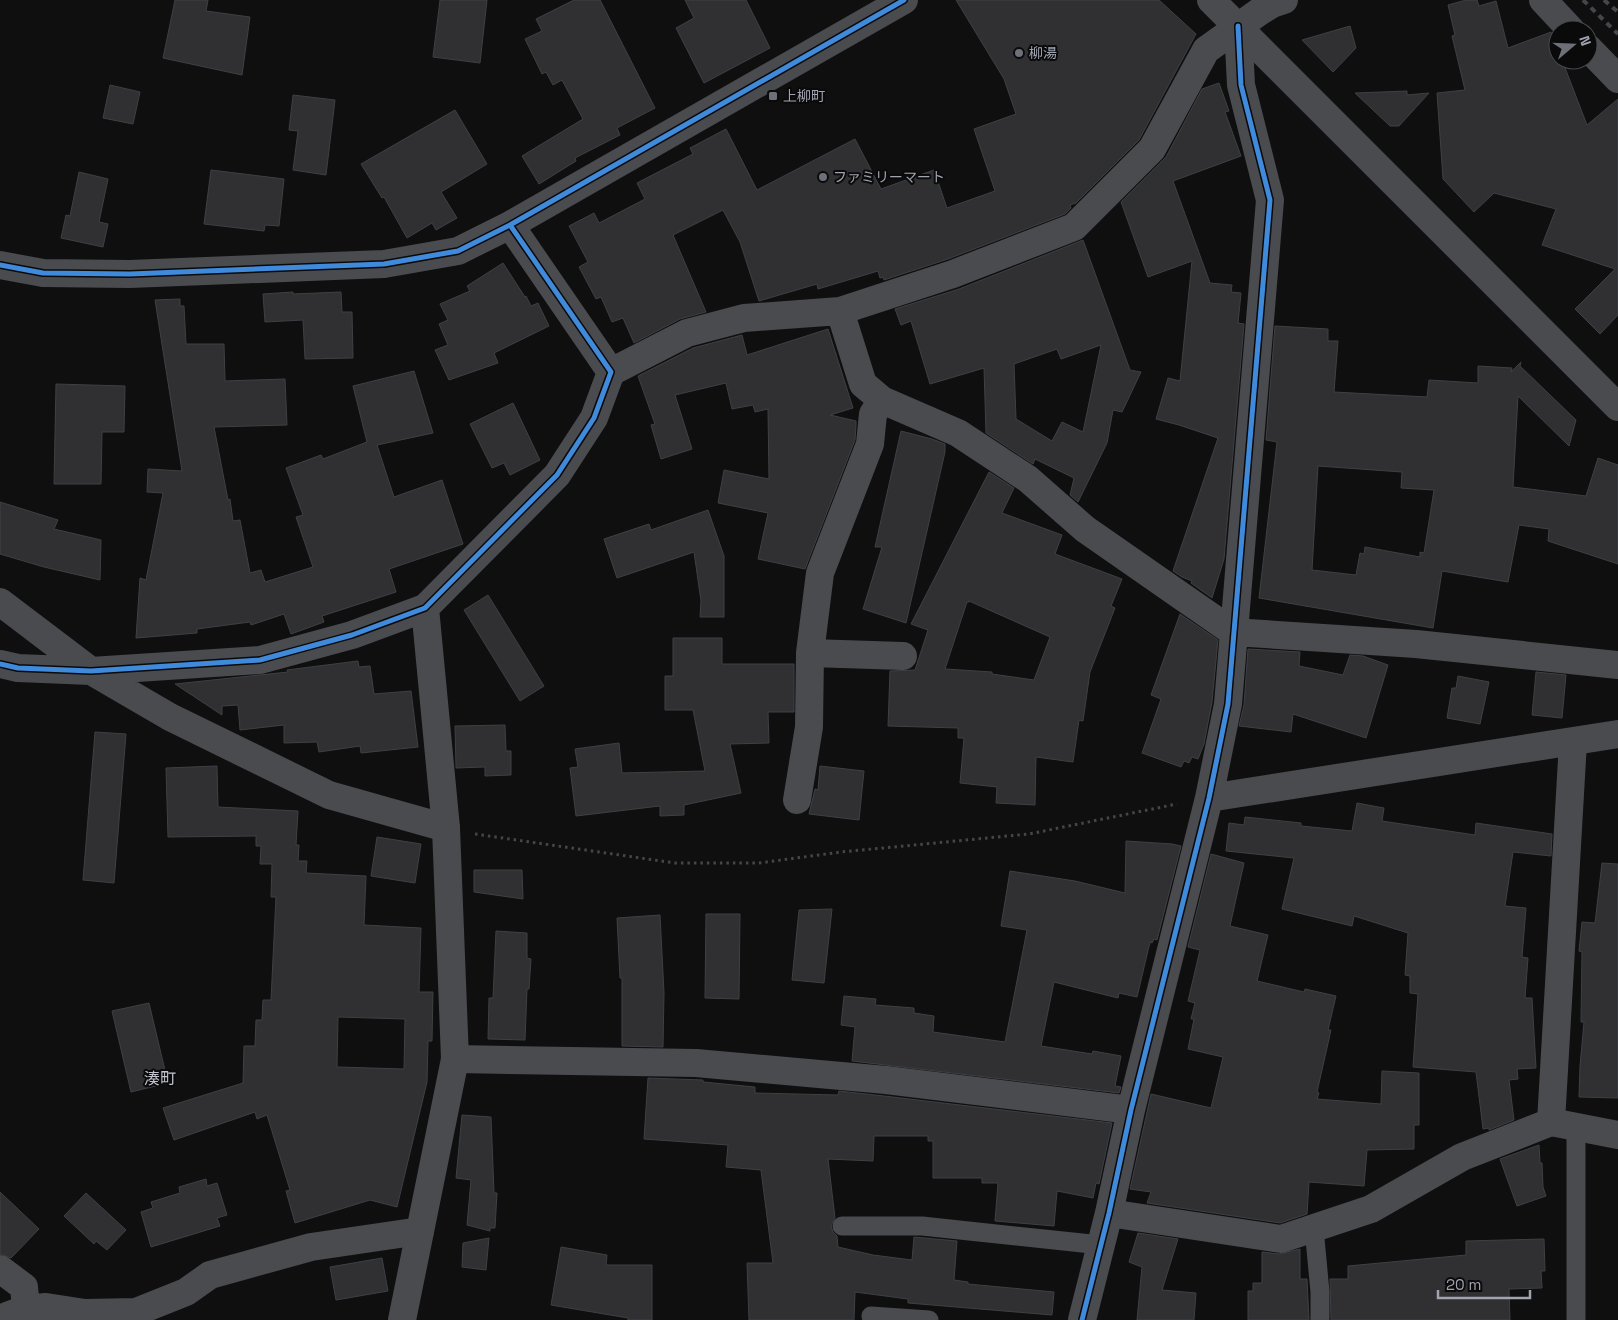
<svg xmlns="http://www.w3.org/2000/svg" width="1618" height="1320" viewBox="0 0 1618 1320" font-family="'Space Grotesk','Noto Sans JP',sans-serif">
<rect width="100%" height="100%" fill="#0f0f10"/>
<path fill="#303032" stroke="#3e4044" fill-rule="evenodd" d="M175,0h33l-2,11 44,6 -8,58 -79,-17z
M440,0h47l-7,63 -47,-6z
M574,0h26l55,108 -38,20 3,7 -45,23 1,3 -37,23 -17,-28 61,-37 -21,-39 -9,5 -7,-13 -4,2 -17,-35 17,-8 -6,-12z
M685,0h61l24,48 -66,35 -28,-55 18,-10z
M956,0h203l37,34 -57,106 -63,63 -6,2 1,3 -6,6 -117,45 -64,21 -1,-3 -3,1 -2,-7 -60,18 -1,-5 -58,17 -19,-59 -17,-32 -50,25 33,77 -26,7 -46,24 -11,-25 -11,4 -11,-25 -5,2 -17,-32 9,-5 -19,-36 25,-13 5,10 46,-24 -8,-16 56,-29 -3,-6 36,-19 31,61 98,-51 26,50 53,-19 13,38 48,-17 -21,-62 42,-15 -12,-35z
M1466,0h11l2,6 17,-5 12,47 43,-16 7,19v9h4l25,65 31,-26v216l-18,19 -25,-25 40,-40 -73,-24 14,-36 -62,-16 -20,19 -31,-33 -6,-86 28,-3 -13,-54 3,-1 -7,-30z
M1350,26l6,22 -23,24 -31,-32z
M1219,83l10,28 -4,1 16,44 -68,25 37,102 22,2 -1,7 10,1 -3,30 6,1 -20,235 -12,39 -21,-15 1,-2 -10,-4 -9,-6 45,-133 -39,-13 -23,-6 12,-41 12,3 12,-120 -44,16 -27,-75 45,-45 36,-68z
M110,85l30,7 -7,32 -30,-6z
M1407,91v4l22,-2 -30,33h-9l-35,-33z
M293,95l42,5 -9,75 -33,-5 5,-39 -9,-1z
M455,110l32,54 -46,28 16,26 -21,12 -4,-7 -25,15 -23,-41 -2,1 -21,-34z
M211,170l73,9 -5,47 -14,-1 -1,6 -60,-7z
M79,172l29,7 -9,43 9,2 -5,23 -42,-9 5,-23 4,1z
M1083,240l47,130 11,2 -19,40 -9,-2 -6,33 -29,59 -8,-7 4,-17 -39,-19 -2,5 -47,-31 -2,-65 -54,16 -19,-63 -10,4 -6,-16 64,-20zM1101,345l-18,87 -21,-10 -10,19 -36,-22 -2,-55 43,-15 4,10z
M503,263l22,34 1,-1 5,10 7,-3 11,23 -55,27 4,10 -49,17 -14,-30 13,-5 -9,-21 9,-4 -8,-16 30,-13 -3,-5z
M293,292v2l48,-2 1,20h10l1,46 -48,1 -2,-39 -38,2 -2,-28z
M180,299v7h4l2,38h38l1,37 60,-2 2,46 -73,2 14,73 2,-1 3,22 7,-1 10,53 11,-3 4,12 48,-15 -17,-50 7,-2 -17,-47 35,-13 2,4 44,-17 -14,-56 61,-15 19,62 -56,12 17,52 48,-17 21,64 -74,25 7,23 -74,24 2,6 -33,12 -7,-20 -33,11 -1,-3 -53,7v4l-61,5 4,-60 6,2 17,-87 -16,-1 1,-23 34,2 -27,-171z
M1275,326l53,3v12h10l-4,51 93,5 2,-17 49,3v-17l34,2 -1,4 10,-10 -1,4 56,54 -7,26 -51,-50 -5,91 73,9 12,-38 20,7v99l-70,-23 1,-12 -30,-4 -11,57 -66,-11 -9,57 -174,-30 18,-156 -11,-2zM1318,466l84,6 -1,16 33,2 -10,63 -4,-1v5l-55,-10 -1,7 -4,-1 -4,22 -44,-5z
M828,329l25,79 -23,7 26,6v4l-1,15 -50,129 -47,-10 10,-46 -50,-10 6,-33 45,9 -1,-70 -13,3 -2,-7 -21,4 -6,-26 -51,12 17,54 -31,10 -10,-34 4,-1 -17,-48 55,-28 49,-13 5,20z
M56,384l69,2 -1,46h-22l-1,52h-47z
M513,403l27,57 -30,15 -6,-12 -12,5 -22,-44z
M901,431l31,8 13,5v8l-39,171 -43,-14 19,-62h-7z
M989,472l25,16 -12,25 60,22 -7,19 67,25 -11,27 4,2 -25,64 -7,49 -4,-1 -6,42 -37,-5 -1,48 -39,-2 1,-16 -37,-4 4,-45h-6v-10l-70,-2 2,-55 25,-1 13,-40 -17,-6zM969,601l81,36 -16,43 -42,-6v-2l-47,-3 22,-67h2z
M0,502l58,18 -4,9 47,11 -1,40 -56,-13 -44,-13z
M708,510l16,46v61h-24l1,-16 -7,-49 -77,26 -13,-39 45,-15 2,6z
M488,595l56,91 -24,15 -56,-91z
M1180,614l38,26 -6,62 -8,42 -6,15 -6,-2 -3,6 -5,-2 -3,6 -39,-14 19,-54 -10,-4z
M673,638h49v26h72v48h-26l1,31 -39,1 11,49 -57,12v10l-24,1v-10l-84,10 -6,-48 8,-1 -3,-18 44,-6 3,30 83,-2 -12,-61h-28v-34h8z
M1248,649l52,3 -1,14 44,9 7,-20 13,1 25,9 -22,73 -73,-24 -2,18 -52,-6 5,-21z
M358,661l1,6 11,-1 4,28 37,-3 7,56 -57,6 -1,-7 -41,6 -2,-10 -33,1v-18l-44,5 -2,-25 -16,1v9l-47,-31 113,-12 -1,-2z
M1536,672l30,3 -4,43 -30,-3z
M1458,676l31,6 -9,42 -33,-6 5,-30h4z
M505,725l1,26h5v24l-26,1v-9l-29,1 -1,-42z
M95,732l31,2 -12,149 -31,-3z
M217,766l1,41 80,4 -2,34h3l-1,16h9l-1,12 60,3 -2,49 57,3 -2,64h14l-1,49h-4l-1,41 -30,125 -27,-7 -75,23 -9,-32 4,-1 -23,-75 -10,4 -2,-7 -81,28 -11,-32 80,-25 1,-37h11l1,-26h6l1,-20h8l5,-103h-5l1,-33h-12l1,-18h-5v-10l-88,1 -2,-69zM338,1017l67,2 -1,50 -67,-2z
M820,766l44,5 -5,49 -50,-6 6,-25 3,1z
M1357,803l27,5 -2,13 93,14 1,-12 76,11 -1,22 -38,-4 -8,54 21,2 -4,49 6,1 -3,40h7l4,70 -19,1 1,10 -9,1 5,40 -25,10v-2l-6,1 -7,-57 -63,-5 5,-73 -8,-1v-17l-5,-1 3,-42 -54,-17 -2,10 -70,-17 12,-51 -68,-7 3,-28 15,2 1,-8 56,6v3l51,5z
M377,837l44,7 -6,39 -44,-7z
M1126,841l46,3 9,2 -24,94 -3,-1 -2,4 -2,-1 -13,55 -18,-4 -1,5 -64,-16 -13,64 51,8 1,-3 28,5 -6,30 6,1 -2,6 -267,-32 3,-34 -14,-2 3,-29 32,3 -1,6 39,3v5l20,3 -1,16 72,10 22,-112 -26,-4 9,-55 65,10 50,12z
M1211,854l33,9 -14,63 38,9 -11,46 47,11 1,-3 31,7 -8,34h3l-14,62 2,1 -2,6 64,5 1,-33 37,2v52h-5v24l-47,1 -3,36 -55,-4 -2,32 -27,9 -133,-20 4,-11 -21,-3 21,-95 60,14 12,-51 -35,-8 6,-30h-3l4,-16 -7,-2 12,-51 -12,-3z
M1602,863l16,1v234l-39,-1 1,-31 4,-44h-3l1,-70 -3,-1 3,-29 13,1z
M474,870h48l1,29 -49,-7z
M832,909l-8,74 -32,-3 7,-70z
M706,914h34l-1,85 -34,-1z
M660,915l4,78 -1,54 -41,-1v-68h-2l-3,-60z
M496,931l31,2v25l4,1 -2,30h-2l-2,51 -37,-1 1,-41h4z
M149,1003l19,80 -37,9 -19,-81z
M648,1078l55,2v2l52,5v6l83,2 1,-4 45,5 228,27 -13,61 -3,-1 -3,15 -36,-7 -3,35 -59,-5 3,-38h-16v-5h-49v-37h-5v-5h-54l-1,25 -45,-2 7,59 -4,8 2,6 4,4 1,11 35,8 39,5 2,-23 43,4 -3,39 14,2v2l86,8 -2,23 -144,-12v-4l-53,-7 -1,28h-105l-2,-57h26l-12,-93 -35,-3 2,-22 -84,-6z
M462,1115l29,2 3,76h3l-2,35h-5v3l-23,-6 4,-45 -15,-2z
M1539,1145l1,18h2l1,24 3,9 -29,10 -17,-47z
M206,1179l1,7 10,-3 10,32 -10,3 3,8 -69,21 -10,-35 12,-4 -2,-6 29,-9 -1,-6z
M0,1192l39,37 -28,29 -11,-4z
M86,1193l40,37 -19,20 -11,-9 -2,3 -30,-28z
M1138,1233l40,6 -16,51 34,3 -2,27h-57l5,-53 -13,-5z
M489,1238l-3,32 -24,-3 1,-24z
M1544,1239l1,32h-4l1,17 -33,1 1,31h-179l-1,-41h18v-13l118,-11v-14z
M561,1247l46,8 -1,10h46v55h-24v-2l-77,-13z
M1300,1249v30h7l2,41h-61v-29h5v-8h9v-31l17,2z
M382,1258l6,33 -52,9 -6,-33z"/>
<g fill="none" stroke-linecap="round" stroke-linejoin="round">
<path stroke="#45464a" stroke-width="3" stroke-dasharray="2.5 4" stroke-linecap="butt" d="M475,834l200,29h84l82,-11 188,-18 148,-30"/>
<path stroke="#4a4b4f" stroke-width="19" d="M842,1226h80l179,19
M1314,1228l6,64v28
M871,1316l58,4
M1576,1320v-193"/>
<path stroke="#4a4b4f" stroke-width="28" d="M1543,0l28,30
M1588,48l30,31
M840,311l23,73 19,16 76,33 70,46 57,50 148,103 183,12 202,21
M611,372l76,-39 57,-15 96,-7 113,-37 121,-47 78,-78 54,-99 53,-38 13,-8 12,-4
M0,602l91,69 79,46 159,78 117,33
M810,653l93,3
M0,664l18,4 73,3 169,-11 92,-25 73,-27
M1209,798l409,-64
M797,800l12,-73 1,-74 10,-80 50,-129 3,-30 9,-14
M455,1059l241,4 190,17 245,30
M1551,1122l22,-380
M1109,1213l172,26 90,-30 91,-52 89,-35 67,13
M0,1269l24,18 2,22
M3,1320l4,-4 19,-7 20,-2 39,6 51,-1 50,-20 24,-17 101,-28 109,-16
M1082,1320l27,-107 22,-103 78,-312 19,-94 42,-504 -29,-115 -3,-59"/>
<path stroke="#4a4b4f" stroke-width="28" d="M1211,0l407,407
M0,265l43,8 87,1 254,-10 74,-13 52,-26 394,-225
M402,1320l53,-261 -9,-231 -21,-220 132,-133 37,-57 17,-46 -101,-147"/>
<path stroke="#454649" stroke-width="4" stroke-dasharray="6 5" stroke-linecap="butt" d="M1583,0l35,34
M1604,0l14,12"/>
<g stroke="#0a0a0b" stroke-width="8">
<path id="cycleway" d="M0,265l43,8 87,1 254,-10 74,-13 52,-26 394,-225
M0,664l18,4 73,3 169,-11 92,-25 73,-27 132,-133 37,-57 17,-46 -101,-147
M1082,1320l27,-107 22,-103 78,-312 19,-94 42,-504 -29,-115 -3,-59"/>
</g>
<use href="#cycleway" stroke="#408adc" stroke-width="5"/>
</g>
<g fill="#6d7079" stroke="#0a0a0b" stroke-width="2">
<circle cx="1019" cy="53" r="5"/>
<rect x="768" y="91" width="10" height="10" rx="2.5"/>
<circle cx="823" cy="177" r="5"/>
</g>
<g text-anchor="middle" stroke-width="4" stroke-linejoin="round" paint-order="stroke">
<g font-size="14" fill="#a0a4b1" stroke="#0a0a0b" text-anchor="start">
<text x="1029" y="58">柳湯</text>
<text x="783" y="101">上柳町</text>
<text x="833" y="182">ファミリーマート</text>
</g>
<g font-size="16" fill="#c1c3cd" stroke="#0a0a0b">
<text x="160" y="1084">湊町</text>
</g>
</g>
<g transform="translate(1573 45) rotate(71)"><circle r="24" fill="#0a0a0b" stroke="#46484d"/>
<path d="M0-4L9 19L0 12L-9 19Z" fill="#6d7079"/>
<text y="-8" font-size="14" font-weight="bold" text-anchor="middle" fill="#a0a4b1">N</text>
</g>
<path d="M1438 1290v8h92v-8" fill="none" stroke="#a0a4b1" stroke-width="2.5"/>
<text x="1446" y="1290" font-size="15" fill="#a0a4b1" stroke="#0a0a0b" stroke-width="4" paint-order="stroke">20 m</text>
</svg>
